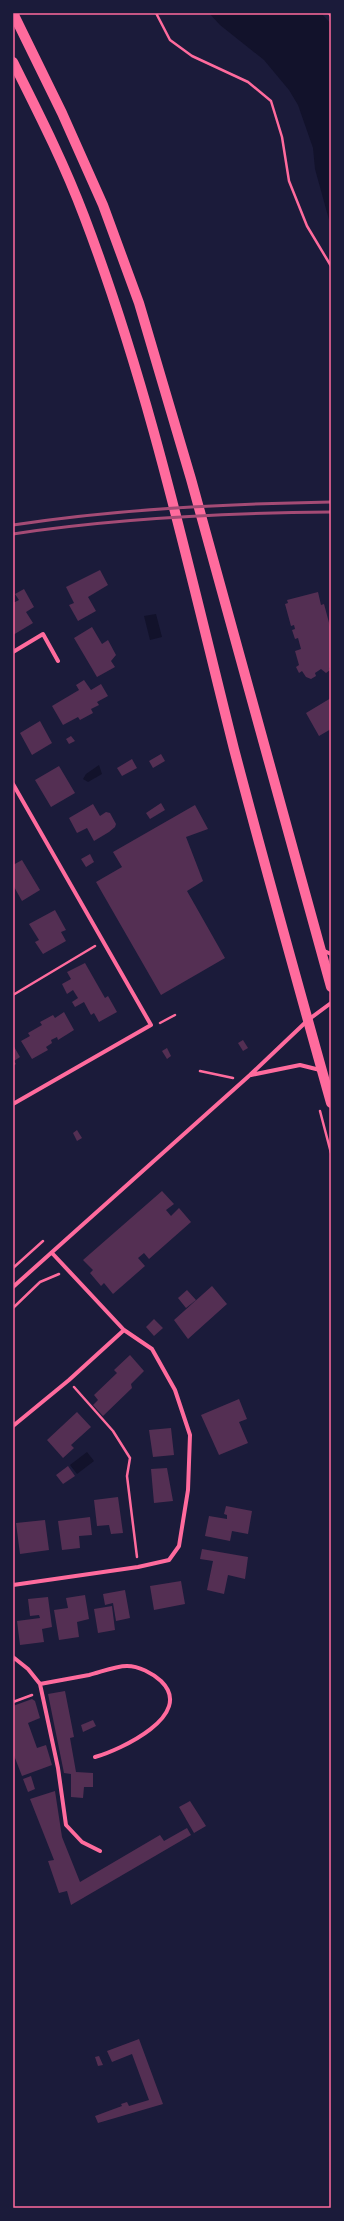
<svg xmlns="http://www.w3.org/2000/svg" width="344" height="2221" viewBox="0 0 344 2221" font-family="'PT Sans Narrow',sans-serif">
<rect width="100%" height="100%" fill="#1b1b3a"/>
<path fill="#12122b" d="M209,13h112l10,11v203l-16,-58 -2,-21 -15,-43 -9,-15 -25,-30 -44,-35z
M156,614l6,23 -12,3 -6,-24z
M99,765l3,9 -14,8 -5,-3 3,-5z
M87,1452l7,9 -17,13 -7,-9z"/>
<path fill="#542f53" d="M100,570l8,15 -20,12 8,14 -18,10 -9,-16 5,-2 -8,-16z
M24,589l10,18 -8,5 7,11 -20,12v-32l6,-3 -4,-6z
M318,592l3,13 3,-1 7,26v37l-2,1 1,2 -4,3 -5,-4 -6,4 1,3 -5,3 -5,-2 -4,-6 -3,2 -3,-6 3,-2 -4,-14 6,-2 -3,-11 -3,1 -3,-9 3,-1 -1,-4 -3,1 -6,-22 3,-1 -1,-3z
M92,627l10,17 6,-4 8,15 -5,6 4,6 -18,10 -23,-39z
M84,680l7,10 10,-6 7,12 -11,6 2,3 -8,4 2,4 -13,7 -2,-3 -15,8 -11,-19 27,-16 -3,-5z
M331,698v31l-12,7 -13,-23z
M40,721l12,22 -20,12 -12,-22z
M71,736l4,5 -6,3 -3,-5z
M161,754l4,7 -12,7 -4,-7z
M132,759l5,9 -15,8 -5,-8z
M59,766l16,27 -24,14 -16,-27z
M161,803l4,7 -15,9 -4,-6z
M93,804l7,12 6,-4 4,1 6,11 -1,3 -6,5 -15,9 -7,-13 -10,5 -8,-15z
M195,805l13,24 -22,8 17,44 -16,10 38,67 -64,37 -65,-113 26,-15 -9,-15z
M90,854l4,8 -8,5 -5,-8z
M22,860l18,30 -18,11 -9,-16v-20z
M55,910l11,20 -5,2 5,9 -23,13 -8,-12 4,-2 -10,-16z
M85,963l20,35 3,-2 9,16 -18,10 -5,-9 -3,2 -7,-13 -9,5 -3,-5 6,-4 -5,-8 -6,4 -5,-10 9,-5 -4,-7z
M64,1012l10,18 -16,10 -1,-3 -6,3 1,3 -6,4 2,3 -16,9 -11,-18 9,-5 -2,-3 14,-8 -2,-3 13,-7 2,3z
M243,1040l5,8 -5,3 -5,-8z
M13,1045l7,12 -6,4 2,3 -3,2z
M167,1048l4,8 -4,3 -5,-8z
M77,1130l5,8 -5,3 -4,-8z
M162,1191l12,13 -8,6 5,6 8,-8 12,14 -42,37 -5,-6 -6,5 7,8 -32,28 -9,-11 -3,3 -11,-13 3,-3 -10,-10z
M212,1286l15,18 -39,35 -14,-19z
M187,1290l9,10 -10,8 -8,-10z
M154,1319l9,9 -9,8 -8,-9z
M130,1355l14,16 -13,13 1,4 -29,28 -10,-11 5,-5 -4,-5 23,-22 -3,-3z
M239,1399l8,20 -8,3 9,21 -29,12 -18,-40z
M77,1412l14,15 -20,18 3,3 -11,10 -16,-18z
M171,1428l3,27 -21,2 -4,-27z
M68,1466l7,10 -12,8 -7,-9z
M167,1468l6,33 -19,2 -3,-34z
M118,1497l5,36 -12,1 -2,-9 -12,1 -3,-26z
M226,1506l26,5 -4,23 -16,-3 -2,10 -25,-5 4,-20 18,3v-4l-3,-1z
M90,1517l2,18 -13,1 1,12 -18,2 -4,-29z
M45,1520l4,30 -29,4 -4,-31z
M202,1549l46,8 -3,22 -17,-4 -4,19 -17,-4 6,-29 -13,-2z
M181,1581l4,23 -31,6 -4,-24z
M125,1590l5,28 -14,3 -3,-18 -8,2 -2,-11z
M85,1595l4,24 -12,3 2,15 -20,3 -5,-30 14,-2 -2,-10z
M48,1597l4,30 -10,2 2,13 -24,3 -3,-24 23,-3 -1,-3 -9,1 -2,-17z
M112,1606l3,24 -17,3 -4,-24z
M65,1691l9,46 -4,1 6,34 17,1v14h-9l-1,11 -12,-1v-23l-7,-1 -16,-79z
M32,1699l3,2 5,17 -12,5 9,25 9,-3 6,20 -30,11 -9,-23v-47z
M93,1720l3,6 -13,6 -2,-7z
M31,1776l4,13 -7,3 -5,-13z
M55,1791l7,46 18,45 80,-47 4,6 23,-13 4,7 -120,70 -4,-14 -8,2 -11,-32 6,-1 -24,-61z
M190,1801l16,25 -12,7 -15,-26z
M139,2039l24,65 -65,19 -3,-7 27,-10 -1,-2 6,-2 2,4 20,-6 -17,-46 -20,8 -5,-11z
M99,2056l4,9 -5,1 -3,-9z"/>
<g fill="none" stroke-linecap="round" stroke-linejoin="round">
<path stroke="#ff6b9d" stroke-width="2.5" d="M156,13l14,27 22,16 56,26 23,19 11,36 7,44 18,45 24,40
M329,13l2,3
M13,995l82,-49
M160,1023l15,-8
M200,1071l33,7
M320,1111l11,42
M13,1268l30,-27
M13,1308l27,-26 19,-8
M74,1387l39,44 17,27 -3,18 10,81
M13,1702l19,-7"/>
<path stroke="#ff6b9d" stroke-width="4" d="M13,652l30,-18 15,27
M13,784l138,241 -138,79
M322,950l9,4
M251,1075l49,-10 20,5
M13,1287l237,-212 58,-55 23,-17
M13,1426l56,-46 55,-50
M13,1585l125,-18 31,-7 10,-14 9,-56 2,-55 -15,-45 -23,-41 -28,-19 -72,-77
M13,1657l15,12 12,15 18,84 8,57 16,17 18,9
M40,1684c16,-3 33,-6 49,-9 12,-3 26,-9 38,-9 12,0 25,7 34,15 35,34 -41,69 -66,76"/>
<path stroke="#ff6b9d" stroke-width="10" d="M13,13l49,100 41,92 36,98 52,176 140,508
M13,62c25,50 51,101 71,154 66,173 105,354 150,533 31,118 64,236 97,354"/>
<path stroke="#a44b75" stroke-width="3" d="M13,525c106,-16 211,-21 318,-23
M13,534c105,-16 212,-21 318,-22"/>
</g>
<rect width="344" height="2221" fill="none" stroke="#1b1b3a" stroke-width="28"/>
<rect x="14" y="14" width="316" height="2193" fill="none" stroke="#ff6b9d" stroke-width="1.5"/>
</svg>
